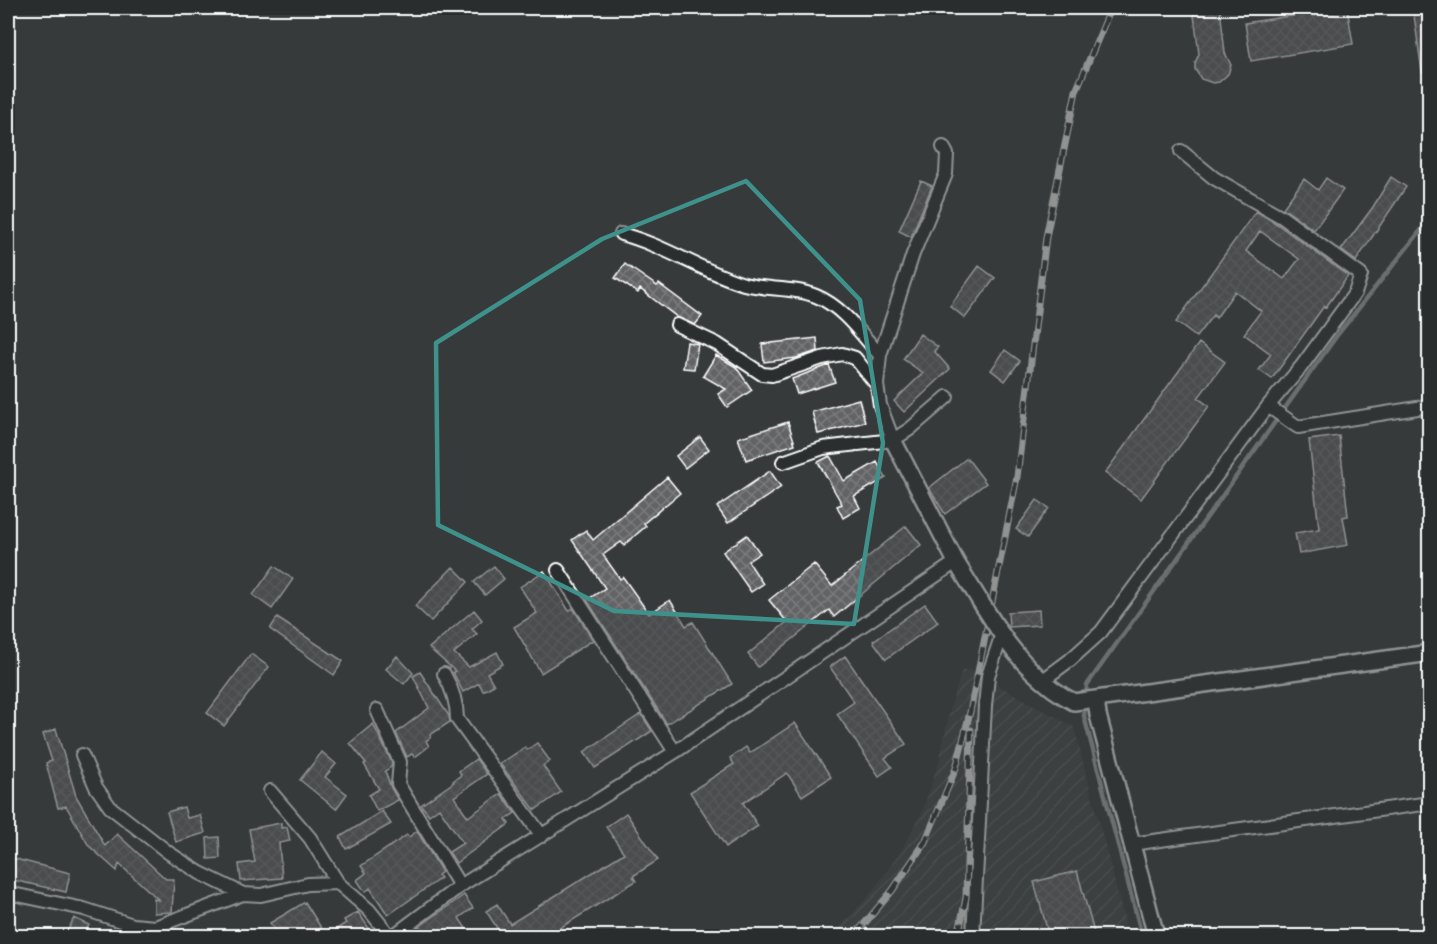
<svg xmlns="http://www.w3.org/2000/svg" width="1437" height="944" viewBox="0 0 1437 944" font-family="Kalam,sans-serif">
<defs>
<pattern id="industrial-furrows" width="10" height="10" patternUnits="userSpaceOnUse" patternTransform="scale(1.5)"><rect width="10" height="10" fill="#444748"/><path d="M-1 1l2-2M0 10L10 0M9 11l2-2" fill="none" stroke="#606363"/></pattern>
<pattern id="building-cross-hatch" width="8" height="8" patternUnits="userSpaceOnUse" patternTransform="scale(1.5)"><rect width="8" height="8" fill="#636465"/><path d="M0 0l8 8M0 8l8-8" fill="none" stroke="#7a7b7c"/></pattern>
</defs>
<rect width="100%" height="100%" fill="#373a3b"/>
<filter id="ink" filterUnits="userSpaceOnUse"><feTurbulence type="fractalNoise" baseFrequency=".0167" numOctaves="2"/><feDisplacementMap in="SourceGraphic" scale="12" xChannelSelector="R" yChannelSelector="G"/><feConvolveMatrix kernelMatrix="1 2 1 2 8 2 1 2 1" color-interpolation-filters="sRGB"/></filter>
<g filter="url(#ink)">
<path fill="url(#industrial-furrows)" d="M962,670h9l103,57 55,209h-298l37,-39 33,-46 21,-39 17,-51 12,-56z"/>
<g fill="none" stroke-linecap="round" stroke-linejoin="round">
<path stroke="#adaeaf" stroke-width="4.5" d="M1142,936l-58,-220 3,-31 251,-351 92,-115"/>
</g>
<path fill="url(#building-cross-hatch)" stroke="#fff" stroke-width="1.5" fill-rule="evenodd" d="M1193,8h27l5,45 6,12 -3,9 -9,8 -6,1 -12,-4 -6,-10v-6l4,-9z
M1341,8h6l6,36 -102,17 -6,-38z
M1413,8h17v64h-8z
M1391,177l15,10 -50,74 -15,-11 32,-43z
M1326,178l17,12 -29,40 -31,-22 21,-29 14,11z
M921,181l11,5 -21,51 -12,-6z
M1256,211l21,13 71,52 -22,31 -2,-1 -52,73 -13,-9 12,-16 -27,-20 17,-23 -26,-20 -19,27 -3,-3 -17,22 -20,-15zM1260,231l39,28 -15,20 -38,-28z
M625,264l32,22 2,-2 43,32 -7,9 -18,-8 -37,-28 -2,4 -23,-15z
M979,266l16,12 -30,40 -15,-12z
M920,334l18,13 -4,4 16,18 -46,43 -10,-11 29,-28 -20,-14z
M817,338l1,13 -22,7 -32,4 -2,-18z
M687,342l11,2 -4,25 -11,-1z
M1199,343l26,19 -27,36 11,8 -68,93 -36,-26z
M1005,350l15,11 -15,20 -14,-11z
M716,355l20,12 16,23 -25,17 -9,-13 8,-5 -23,-13z
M829,365l6,17 -38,12 -5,-15z
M859,399l6,23 -47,12 -6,-22z
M788,422l7,22 -49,16 -8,-22z
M1339,436l9,80 -5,1 5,28 -49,9 -4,-21 24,-4 -10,-89z
M700,437l9,12 -24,19 -9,-12z
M830,456l14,25 33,-19 9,16 -32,18 6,12 -17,10 -6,-12 5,-2 -24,-42z
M967,458l19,25 -41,31 -16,-26z
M770,471l11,16 -53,36 -11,-16z
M667,477l13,16 -36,30 2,3 -22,19 -3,-3 -18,13 17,24 3,-2 26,37 21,-14 16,26 7,-4 39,62 -65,40 -80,-124 18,-12 -33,-48 14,-10 7,10z
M1037,500l12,8 -21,29 -12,-8z
M906,526l15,19 -87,72 -5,-7 -71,57 -10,-13 39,-32 -18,-22 45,-36 18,22z
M747,535l13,18 -12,8 15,23 -12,8 -28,-40z
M274,566l19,13 -21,30 -19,-14z
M494,566l10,13 -19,16 -11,-13z
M453,567l15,15 -37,39 -16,-15z
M544,571l25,40 4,-3 20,32 -52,33 -27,-46 23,-14 -17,-26z
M925,604l13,18 -52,37 -13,-18z
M474,610l8,10 -10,9 5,5 -23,19 15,14 28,-15 6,12 -16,9 7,12 -11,6 -4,-8 -16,9 -10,-20 2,-1 -26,-23z
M1039,610l1,15 -31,2 -1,-15z
M277,618l66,43 -9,14 -64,-46z
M251,654l18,13 -45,59 -17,-13z
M397,656l16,17 -9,11 -18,-15z
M845,656l61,88 -21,14 7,9 -13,9 -42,-62 17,-12 -24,-35z
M420,672l29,44 1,6 -20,13 1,2 -5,4 3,5 -14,11 -3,-3 -5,3 -11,-24 33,-25 -16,-32z
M641,714l11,17 -57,37 -11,-16z
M795,723l36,54 -29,19 -15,-23 -44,30 15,23 -32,21 -36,-55 44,-28 -4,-6 16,-11 4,6z
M373,724l19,39 -1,4 -6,4 6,17 7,12 -21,11 -8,-16 10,-6 -15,-25 2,-1 -16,-20z
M56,729l20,67 29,50 12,-12 49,45h8l-2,33 -18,1v-14l5,1 -40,-36 -2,7 -28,-25 -23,-40 -8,2 -12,-45 6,-2 -9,-27z
M537,743l13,18 -7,5 18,26 -26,18 -35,-46 25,-17 2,3z
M322,752l14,12 -11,13 22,17 -11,15 -36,-29z
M476,759l11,15 -33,23 14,20 33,-23 14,19 -9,6 3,5 -53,39 -7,-11 14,-9 -24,-35 -10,7 -8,-10 33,-23 -1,-1 8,-6 -2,-4z
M184,807l3,11 13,-3 5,18 -29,9 -9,-30z
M382,811l9,13 -45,25 -6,-12z
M626,813l32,47 -25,16 3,5 -89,55h-57l9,-5 -13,-20 11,-7 13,20 114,-71 -18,-26z
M281,823v5l6,-1 3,14 -11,2 3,35 -41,3 -2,-17 16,-2 -6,-33z
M417,831l25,41 -4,3 3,3 -53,37 -18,-27 -5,4 -8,-12 9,-7 -5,-7 46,-31 2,2z
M219,837l1,21 -12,1 -1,-21z
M8,857l62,16 -4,19 -58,-13z
M1077,871l18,65h-46l-15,-54z
M464,895l9,13 -14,10 12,18h-65z
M305,902l21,34 20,-13 -2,-3 14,-8 16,24h-95l-9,-13z
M74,918l15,7 -6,11h-18z"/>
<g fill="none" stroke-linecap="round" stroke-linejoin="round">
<g stroke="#fff" stroke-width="16">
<path id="minor" d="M621,234c43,11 80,37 123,50 23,6 50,3 72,12 27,11 45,38 64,59
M677,325l40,19 45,30 10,1 50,-17 20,-4 13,4 22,27 3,20 13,35
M877,385l3,-30 33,-101 33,-80 1,-20 -4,-7
M1268,406l30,21 132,-21
M783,462l40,-14 70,-8 17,-11 37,-32
M558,570l117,182
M444,674c8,14 13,28 13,45l85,117
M1043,680l27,-20 31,-28 167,-226 33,-39 54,-74 6,-18 -79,-58 -68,-39 -33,-27
M377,710l23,52 -2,22 62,102
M82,755l14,32 14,20 59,46 31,20 43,21
M270,791l40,47 28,45
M1131,844l299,-41
M8,893l76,16 49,16 22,2 88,-33 18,1 47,-11 30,-1 31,27 21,26
M393,936l67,-50 215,-134 281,-190
M973,936l12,-230 3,-30 14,-42"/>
</g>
<g stroke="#fff" stroke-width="20">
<path id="tertiary" d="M893,440l63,122 24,39
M998,629c19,29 46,58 76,73l356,-49
M1096,699l2,16 58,221"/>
</g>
<use href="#minor" stroke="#2a2d2e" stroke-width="12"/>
<use href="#tertiary" stroke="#2a2d2e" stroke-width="15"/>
<g stroke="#fff" stroke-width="7">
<path id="rail" d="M854,936l38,-45 33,-49 31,-74 14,-56 47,-235 29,-240 30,-146 35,-83
M958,936l8,-38 5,-168"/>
</g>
<use href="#rail" stroke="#2a2d2e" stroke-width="4.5" stroke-dasharray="14" stroke-linecap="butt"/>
<g stroke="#fff" stroke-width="20" stroke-linecap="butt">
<path id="tertiary-bridge" d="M980,601l18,28"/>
</g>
<use href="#tertiary-bridge" stroke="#2a2d2e" stroke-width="15"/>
</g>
</g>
<path d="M0 0H1437V944H0ZM746,181l114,119 23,143 -29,181 -240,-13 -176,-86 -2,-182 166,-104z" fill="#373a3b" fill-opacity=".55" fill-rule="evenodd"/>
<path fill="none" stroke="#3f918b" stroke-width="4.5" stroke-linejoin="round" d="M746,181l114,119 23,143 -29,181 -240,-13 -176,-86 -2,-182 166,-104z"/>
<rect width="1437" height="944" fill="none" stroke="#2a2d2e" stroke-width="30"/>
<rect x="15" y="15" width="1407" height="914" fill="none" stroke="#fff" stroke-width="2" filter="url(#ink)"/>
</svg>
